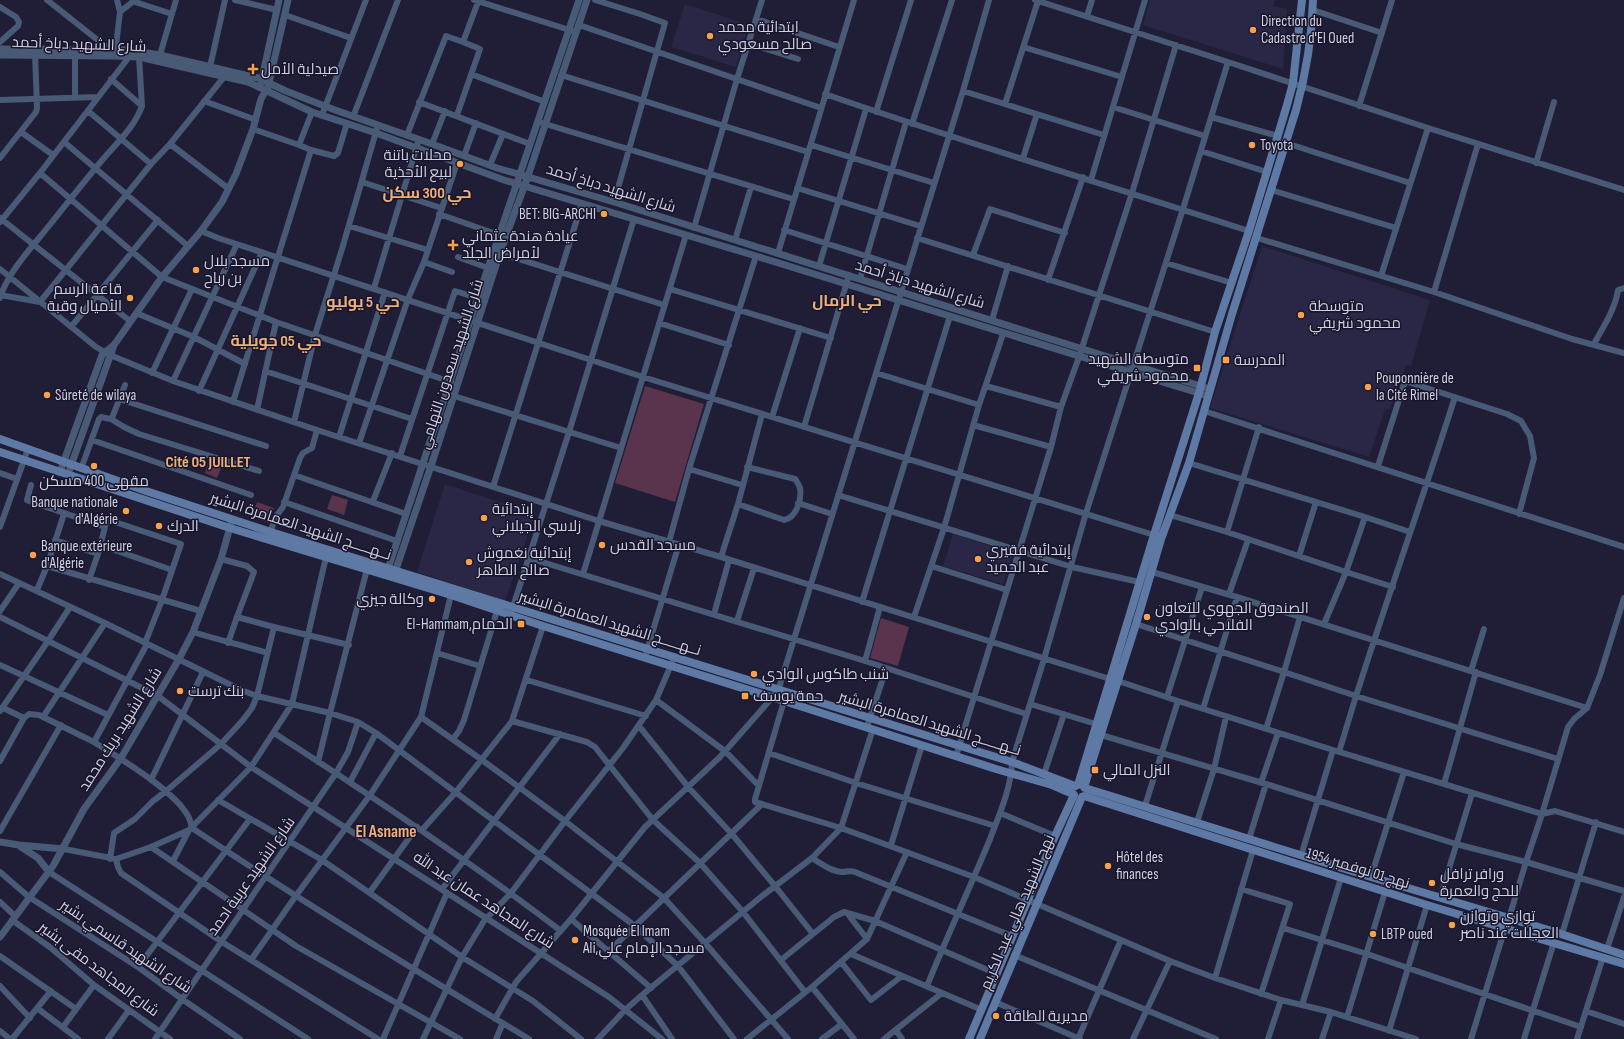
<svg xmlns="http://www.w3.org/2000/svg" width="1624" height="1039" viewBox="0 0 1624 1039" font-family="'Sofia Sans Condensed',Cairo,sans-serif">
<rect width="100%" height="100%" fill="#201e36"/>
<path fill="#292745" d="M1150,0h125l-2,6 14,3 -4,60 -140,-44z
M685,4l64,21 -13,42 -65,-20z
M1262,246l168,54 -19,66 -5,-1 -16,44 -5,1 -16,47 -159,-49z
M445,484l90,30 -30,87 -88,-29z
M953,534l60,19 -10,31 -60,-18z"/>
<path fill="#5a334d" d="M645,386l59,18 -29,98 -60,-19z
M209,461l13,5 -5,12 -12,-5z
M332,495l16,5 -4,15 -17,-6z
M257,502l17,6 -5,15 -17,-6z
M881,618l28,9 -11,39 -28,-8z"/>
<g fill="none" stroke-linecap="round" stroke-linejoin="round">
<path stroke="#485a75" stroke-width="6" d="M47,0l62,49
M235,0l42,10
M474,0l102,32
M595,0l45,14 25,9 -51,179
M1035,0l193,62 200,66 196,62
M135,2l37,12
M0,7l16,10 3,5 -1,4 -18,16
M1313,10l69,23
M120,12l15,-12
M285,15l66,23
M1087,16l5,-16
M756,19l83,28
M579,25l242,83
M748,43l50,16
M1023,47l99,30
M115,54l5,-42 -3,-12
M160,55l16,-55
M210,67l15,-67
M471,74l74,28
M561,75l247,77
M111,79l31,27
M963,91l141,44
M825,94c140,49 283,91 424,137
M75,97v-42
M0,100l98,-3
M204,101l52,19
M419,102l111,42
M1005,104l33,-103
M1359,106l33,-106
M1113,107l92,29
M88,111l63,53
M876,112l35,-112
M322,115l44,-115
M457,115l23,-66 -17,-7
M353,117l45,-117
M1211,117l67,19
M542,123l251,76
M912,124l40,-124
M253,129l46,16
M21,132l32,23
M407,135l39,-99 17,6 15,-40
M64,142l124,104
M1286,143l124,40
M170,144l59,45
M432,144l13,-33
M811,145l123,38
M311,150l23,6 4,-3 9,-30
M1201,151l66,21
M464,156l12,-33
M0,158l36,-46 1,-4 -2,-56
M1023,158l14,-44
M1536,163l18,-61
M490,165l13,-31
M40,173l122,104 114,45 175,60
M1091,180l54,-180
M362,182l79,26
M797,188l123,38
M1271,190l125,38
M439,214l60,21
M0,218l130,103
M0,222l40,-49 89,-116
M349,226l79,24
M694,228l43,-149 25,-79
M784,230l123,39
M201,231l17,7 425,139 511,158
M917,238l298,94
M1257,238l177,54 138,47 52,14
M735,240l16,-53
M500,253l164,52
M778,253l76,-253
M973,255l17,-46 75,24
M458,257l30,11
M424,262l28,10
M1166,263l66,20
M819,266l47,-157
M0,269l96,78 14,8 63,26 144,49 282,91 122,36 389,122
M1381,276l47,-148
M860,279l46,-157
M1048,280l35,-103
M374,288l45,-149
M670,289l161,49
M1434,292l44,-148
M0,295l40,7 111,-138 19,-20 54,-67
M0,298c8,-27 35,-54 52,-76 17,-21 34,-43 52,-64 14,-16 31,-32 38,-52l-3,-49
M136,313l58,24 51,27
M992,320l16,-54
M659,323l70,22
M71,327l87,-107
M1594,344c9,-17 21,-34 24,-54l6,-2
M265,371l147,48
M152,373l40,-84
M876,373l103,32
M173,381l64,-137
M986,386l75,21
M199,391l63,-139
M454,396l167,52
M119,399l147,47
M233,402l78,-252 -12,-5 13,-33
M257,410l19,-88
M1204,411l420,136
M772,417l28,-89
M111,419l13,8 15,7 120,37
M294,422l21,-87 27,-86 36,-124
M973,425l78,22
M804,427l45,-152
M339,437l46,-145
M92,440l159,55
M359,443l49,-144 16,-37 33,-99
M400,456l55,-165 23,7
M1378,466l27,-85 102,33 14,7 9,15 4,22 -15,56
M81,469l18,-50 2,-2 9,2 2,-1 13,-33
M689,469l53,16
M0,473l17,6
M294,475l112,39
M31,485l-4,15 2,1 76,26 -7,27 -9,26
M493,487l89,-284
M838,495l234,72 67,15
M373,501l19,-48
M284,502l113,39
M798,503l34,11
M738,504l46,16c12,-2 18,-20 16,-32 -1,-4 -3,-6 -5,-9l-48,-12
M1170,515l57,17 119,40 19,-55 -176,-54
M1365,517l45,15
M0,527l28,-78
M105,527l1,-5 3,-2 72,24 -19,56 -17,43
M270,532l7,-17 6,-8 17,-49 3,-5 9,-5 5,-18
M1227,532l32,-105
M55,540l43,14
M669,542l20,-73 67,-213
M100,545l72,25
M1299,556l17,-54
M721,557l17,-53 24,-90
M529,558l336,103 161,53
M221,559l26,7 7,6 -17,45 37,10 75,18
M47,566l154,45
M931,566l76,24
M1152,572l85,25 350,111 13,-33 24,-77
M0,574l105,49 136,67 16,6 73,17 37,-144
M583,574l103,-339
M37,590l10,-24 17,-52
M1229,594l19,-54
M862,602l88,-286
M512,610l57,-178 65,-213
M0,611l19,-28
M714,614l15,-54
M0,617l158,79 93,71 358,230 53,42
M914,617l30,-89 35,-123 24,-71
M737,621l17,-53
M1136,624l148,48 16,-55
M1324,624l22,-52 47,15
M193,632c25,8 50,13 74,21
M228,643l9,-26
M147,644l-53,98c25,16 80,48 94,74 2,3 3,8 4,12 110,74 223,142 337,211
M437,653l43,13
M645,657l34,-113
M865,661l15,-54
M0,665l108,50
M1471,671l13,-42
M527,680l119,36
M1118,681l60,20 -33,105
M1167,697l35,-110
M656,700l70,52 33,34
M1178,701l155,49 209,64 -16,48 98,29
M1030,704l66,20
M3,708l21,10 5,-4 10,1 55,27
M1587,708l-13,11 -6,8 -26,87 13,-3 69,21
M1203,709l34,-112
M0,711l48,-70 22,-34
M43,717l62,-94
M421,717l61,43 83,61 99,77 41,45 83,96
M512,721l75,21 8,5 58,73 47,43 43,49 62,80
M639,726l50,62 42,45 44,53 38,48
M867,727l19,-58
M1266,729l18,-57 72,24c32,-100 67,-199 99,-299
M274,733c98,63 194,127 287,198
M1101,735l165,49 190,60 70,18 -17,56
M453,739l6,-8 5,-11 33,-109
M1339,752l17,-56 202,63
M769,753l87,30 139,43
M956,756l95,-309 10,-40 18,-50 53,-164 44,-148
M0,761l24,-43
M318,762l12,-49 28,9 18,11 259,193 43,40 56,73
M1044,774l20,-60
M151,780l52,-108
M350,782l26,-49
M1261,783l17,-50
M1444,784l32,-112
M218,800l104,60 140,97 71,44 48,38
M762,804l79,24 133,49 196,84 45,17 66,22 50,12 85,27
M1000,813l55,23
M1197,822l17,-53 12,-52
M422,830l33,-37 57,-72 31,-95
M0,831l61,-106
M1249,839l17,-55
M891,845l31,-100
M151,847l145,99 164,93
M64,849l52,10 35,-12 38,-17 62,-63 41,-63 34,-147
M1301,856l32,-106
M812,858c9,6 19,13 30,14 5,0 8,-2 13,0l157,64
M110,859l4,-26 21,-14 18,-18 12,-9 56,-48 22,-24 9,-12 5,-12 17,-69
M116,859l2,8 3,6 101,69 156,97
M173,861l16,-31
M0,872l29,25 109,70 44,32 58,40
M49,872l259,167
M1371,877l33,-105
M442,889l118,-155
M1241,889l49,15 -29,90
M370,892l47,-65
M1440,898l32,-105
M0,902l15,14
M847,913l20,26
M571,919l80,69
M12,920l39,28 43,37 76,54
M1283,928l84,26 214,73
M1562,934l34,-112
M1607,949l17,-52
M609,951l153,-147 -7,-2v-3l29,-98
M851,954l131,56
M1014,955l202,84
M0,956l76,53
M251,960l44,-63 75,-102 51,-78 30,-122
M781,960l53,-43 10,-5 31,9 122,53
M841,962l30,38 31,-24
M138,967l112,-148
M1215,978l38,-128
M0,986l30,32
M927,986c20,-50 43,-98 63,-147 9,-24 21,-50 22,-77l32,-103 42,-146 97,-304 45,-147
M812,987l42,52
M642,995l30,44
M995,1002l85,37
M1302,1005l39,-127
M37,1008l41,31
M1586,1011l38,13
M1347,1017l38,-125
M495,1019l21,-37 55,-63 74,-92 75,-70 58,-66 185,-600 26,-91
M63,1027l31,-42
M896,1030l6,9
M0,1031l10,8
M1389,1031l38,-126
M12,1039l39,-48
M108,1039l21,-29
M155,1039l181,-266 12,-21 10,-30
M383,1039l64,-146
M423,1039l39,-82 22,-36 27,-28 54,-72 58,-73 33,-48 18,-42
M496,1039l7,-16
M598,1039l27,-29 17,-15 120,-99 50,-38 29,-30 32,-99
M747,1039l65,-52 55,-48 40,-87
M822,1039l20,-15
M884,1039l58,-46
M1078,1039l43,-99
M1133,1039l37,-78
M1268,1039l13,-39
M1322,1039l9,-27
M1471,1039l34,-111
M1524,1039l30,-97
M1577,1039l26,-82"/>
<path stroke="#485a75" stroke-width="7" d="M0,49l127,1 33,5 98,23 28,13 49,19 97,34 65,24 117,34 596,187
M0,55l114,1 25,1 109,25 64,30 64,21 128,47 252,76 452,140
M261,83l18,-83
M60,472l42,-117 12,-10 48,-68 39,-46 21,-29 14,-28 17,-45 8,-30 7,-12 20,-87
M68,474l46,-129
M387,572l83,-251 109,-321
M394,575l37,-109 69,-213 28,-77 59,-176
M0,842l19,3 45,4
M21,847l17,11 11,14
M0,937l53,-71 31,-57 37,-51 58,-99 14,-27 8,-21 20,-52 11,-39"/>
<path stroke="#5d79a4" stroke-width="8" d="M0,439l149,53 125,41 738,229 63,24
M0,452l230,76 221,67 92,31 241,75 212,68 56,16 21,9
M1078,785l76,-250 45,-142 16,-61 34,-101 38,-126 6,-22 9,-83
M1084,787l52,-163 25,-85 28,-76 43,-149 64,-204c10,-36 16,-73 17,-110
M1085,788l286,89 181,54 72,24
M1084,796l343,109 197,59
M969,1039l86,-203 19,-41
M980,1039l102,-242"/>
</g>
<g fill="#f8a14b" stroke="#17152c" stroke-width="1.5">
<circle cx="1253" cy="30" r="4"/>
<circle cx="710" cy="36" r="4"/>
<path d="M251 63h4v4h4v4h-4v4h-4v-4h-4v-4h4z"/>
<circle cx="1252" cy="145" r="4"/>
<circle cx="460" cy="164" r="4"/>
<circle cx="604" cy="214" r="4"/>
<path d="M451 239h4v4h4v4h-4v4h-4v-4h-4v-4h4z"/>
<circle cx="196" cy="270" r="4"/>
<circle cx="130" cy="298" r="4"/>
<circle cx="1301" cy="315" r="4"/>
<rect x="1222" y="356" width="8" height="8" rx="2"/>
<rect x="1193" y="364" width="8" height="8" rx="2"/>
<circle cx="1368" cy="387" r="4"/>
<circle cx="47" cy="395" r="4"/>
<circle cx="94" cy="466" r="4"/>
<circle cx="126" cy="511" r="4"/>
<circle cx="484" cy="518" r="4"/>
<circle cx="159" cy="526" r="4"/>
<circle cx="602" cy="545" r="4"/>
<circle cx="33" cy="555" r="4"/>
<circle cx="978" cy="559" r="4"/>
<circle cx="469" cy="562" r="4"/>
<circle cx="432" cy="599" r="4"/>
<circle cx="1147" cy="617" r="4"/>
<rect x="517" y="620" width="8" height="8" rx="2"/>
<circle cx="754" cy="674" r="4"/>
<circle cx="180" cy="691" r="4"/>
<rect x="741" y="692" width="8" height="8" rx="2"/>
<rect x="1091" y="766" width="8" height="8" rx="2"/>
<circle cx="1108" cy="866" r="4"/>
<circle cx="1432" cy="883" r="4"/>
<circle cx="1452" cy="925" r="4"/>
<circle cx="1373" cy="934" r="4"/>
<circle cx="575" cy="940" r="4"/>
<circle cx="996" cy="1016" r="4"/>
</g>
<g text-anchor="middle" stroke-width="3" stroke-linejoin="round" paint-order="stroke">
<g font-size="15" fill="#d1d1e1" stroke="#17152c" text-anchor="start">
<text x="1261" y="26">Direction du<tspan x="1261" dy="17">Cadastre d'El Oued</tspan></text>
<text x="718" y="32">ابتدائية محمد<tspan x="718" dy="17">صالح مسعودي</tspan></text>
<text x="261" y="74">صيدلية الأمل</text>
<text x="1260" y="150">Toyota</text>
<text x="452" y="160" text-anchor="end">محلات باتنة<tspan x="452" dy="17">لبيع الأحذية</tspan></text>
<text x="596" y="219" text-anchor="end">BET: BIG-ARCHI</text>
<text x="462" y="241">عيادة هندة عثماني<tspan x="462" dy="17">لأمراض الجلد</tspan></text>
<text x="204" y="266">مسجد بلال<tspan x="204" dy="17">بن رباح</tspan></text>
<text x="122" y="294" text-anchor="end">قاعة الرسم<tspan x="122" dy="17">الأميال وقبة</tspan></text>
<text x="1309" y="311">متوسطة<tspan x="1309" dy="17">محمود شريفي</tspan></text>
<text x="1189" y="364" text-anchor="end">متوسطة الشهيد<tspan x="1189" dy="17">محمود شريفي</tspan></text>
<text x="1234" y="365">المدرسة</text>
<text x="1376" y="383">Pouponnière de<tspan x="1376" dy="17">la Cité Rimel</tspan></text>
<text x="55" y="400">Sûreté de wilaya</text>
<text x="94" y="486" text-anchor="middle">مقهى 400 مسكن</text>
<text x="118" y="507" text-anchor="end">Banque nationale<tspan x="118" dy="17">d'Algérie</tspan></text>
<text x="492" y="514">إبتدائية<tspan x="492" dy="17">زلاسي الجيلاني</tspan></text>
<text x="167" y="531">الدرك</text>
<text x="610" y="550">مسجد القدس</text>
<text x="41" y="551">Banque extérieure<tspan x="41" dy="17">d'Algérie</tspan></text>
<text x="986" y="555">إبتدائية فقيري<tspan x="986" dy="17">عبد الحميد</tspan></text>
<text x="477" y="558">إبتدائية نغموش<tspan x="477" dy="17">صالح الطاهر</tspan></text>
<text x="424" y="604" text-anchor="end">وكالة جيزي</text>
<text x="1155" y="613">الصندوق الجهوي للتعاون<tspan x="1155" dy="17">الفلاحي بالوادي</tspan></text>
<text x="513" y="629" text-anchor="end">El-Hammam,الحمام</text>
<text x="762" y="679">شنب طاكوس الوادي</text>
<text x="188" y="696">بنك ترست</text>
<text x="753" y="701">حمة يوسف</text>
<text x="1103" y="775">النزل المالي</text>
<text x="1116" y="862">Hôtel des<tspan x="1116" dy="17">finances</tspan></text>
<text x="1440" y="879">ورافر ترافل<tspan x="1440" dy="17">للحج والعمرة</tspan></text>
<text x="1460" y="921">توازي وتوازن<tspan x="1460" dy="17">العجللت عند ناصر</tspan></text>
<text x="583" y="936">Mosquée El Imam<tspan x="583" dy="17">Ali,مسجد الإمام علي</tspan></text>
<text x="1381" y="939">LBTP oued</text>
<text x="1004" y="1021">مديرية الطاقة</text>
</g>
<g font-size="15" fill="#d1d1e1" stroke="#17152c">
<text transform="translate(79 44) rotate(2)" y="5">شارع الشهيد دباخ أحمد</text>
<text transform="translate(611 188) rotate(17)" y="5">شارع الشهيد دباخ أحمد</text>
<text transform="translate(920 284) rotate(17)" y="5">شارع الشهيد دباخ أحمد</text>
<text transform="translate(451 364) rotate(-72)" y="5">شارع الشهيد سعدون التهامي</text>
<text transform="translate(301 526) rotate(18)" y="5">نــهـــــج الشهيد العمامرة البشير</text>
<text transform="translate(610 623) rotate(17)" y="5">نــهـــــج الشهيد العمامرة البشير</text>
<text transform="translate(930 723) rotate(17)" y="5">نــهـــــج الشهيد العمامرة البشير</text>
<text transform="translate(120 729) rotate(-58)" y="5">شارع الشهيد بريك محمد</text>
<text transform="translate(1358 868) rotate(17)" y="5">نهج 01 نوفمبر 1954</text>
<text transform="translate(251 876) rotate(-55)" y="5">شارع الشهيد عربية احمد</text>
<text transform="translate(484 900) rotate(33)" y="5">شارع المجاهد عمان عبد الله</text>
<text transform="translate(1017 912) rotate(-67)" y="5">نهج الشهيد هالي عبد الكريم</text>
<text transform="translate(126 946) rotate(34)" y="5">شارع الشهيد قاسمي بشير</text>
<text transform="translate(99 969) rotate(37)" y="5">شارع المجاهد مقى بشير</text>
</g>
<g font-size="16" font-weight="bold" fill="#edb07a" stroke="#17152c">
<text x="427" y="198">حي 300 سكن</text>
<text x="847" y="306">حي الرمال</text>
<text x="363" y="307">حي 5 يوليو</text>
<text x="276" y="346">حي 05 جويلية</text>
<text x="208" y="467">Cité 05 JUILLET</text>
</g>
<g font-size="17" font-weight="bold" fill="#edb07a" stroke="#17152c">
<text x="386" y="837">El Asname</text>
</g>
</g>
</svg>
